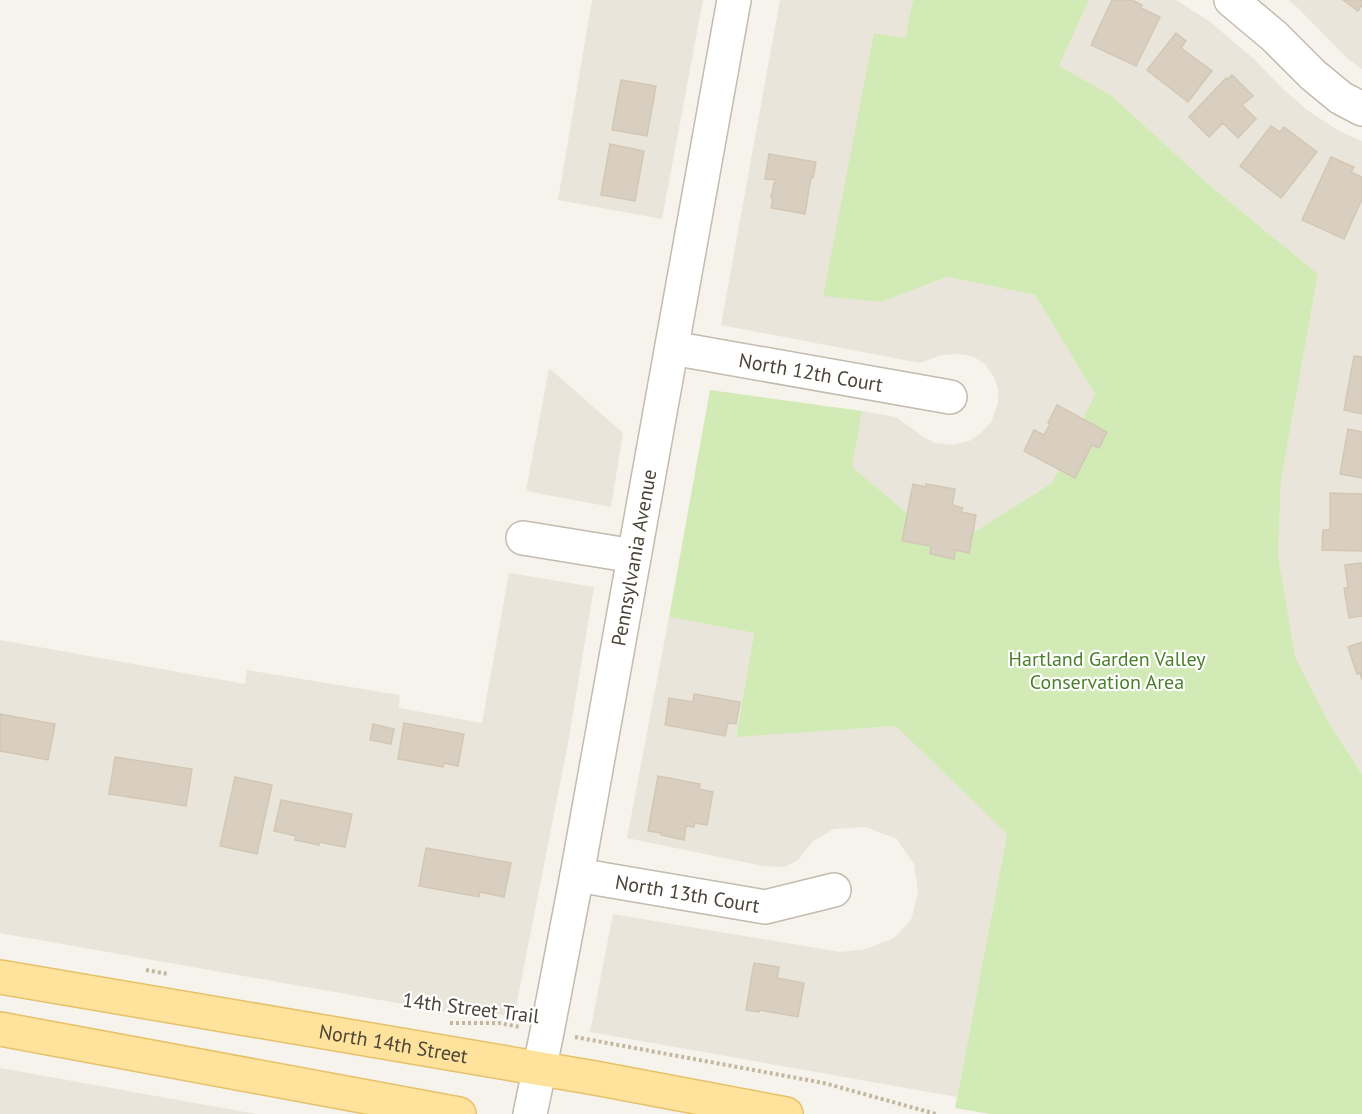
<svg xmlns="http://www.w3.org/2000/svg" width="1362" height="1114" viewBox="0 0 1362 1114" font-family="'PT Sans',sans-serif">
<rect width="100%" height="100%" fill="#f6f3ec"/>
<path fill="#eae5da" d="M592,0h111l-41,219 -104,-19z
M780,0h133l-8,38 -30,-4 6,268 66,-25 88,18 60,99 -43,89 -76,48 -62,-12 -63,-52 11,-56 34,6 26,19 13,7 18,2 16,-4 11,-7 11,-12 7,-19v-14l-4,-12 -9,-13 -13,-8 -13,-2 -18,1 -21,8 -199,-38z
M1089,0h87l33,21 46,39 26,27 26,23 32,21 23,10v633l-32,-49 -36,-68 -16,-102 3,-75 37,-206 -110,-90 -97,-89 -52,-29z
M1288,0h74v69l-14,-10 -50,-51z
M549,368l74,65 -12,74 -85,-16z
M509,573l85,14 -25,151 -55,279 -37,-6 -17,2 -12,-1 -448,-79v-293l245,44 2,-14 153,25 -1,13 83,15z
M669,617l85,16 -18,103 161,-10 110,108 -50,263 -367,-65 23,-118 228,38 25,-3 28,-11 17,-18 7,-27 -4,-29 -17,-25 -32,-12 -31,2 -21,12 -15,19 -14,7 -21,-1 -136,-28z
M0,1068l256,46h-256z"/>
<path fill="#d2eab5" d="M913,0h176l-30,66 52,29 97,89 110,90 -37,206 -3,75 17,102 35,68 32,49v340h-372l-35,-6 52,-274 -111,-108 -160,11 18,-104 -85,-16 41,-227 152,21 -10,56 62,52 62,12 76,-48 43,-89 -60,-99 -88,-18 -66,25 -58,-6 51,-263 31,5z"/>
<path fill="#d8cfc1" stroke="#d3c7b4" stroke-width="1.5" d="M1112,0h20l10,5 -1,3 19,9 -24,49 -45,-21z
M1343,0h19v5l-4,6z
M1176,33l10,8 -5,7 31,23 -24,31 -41,-32z
M1232,75l21,21 -11,9 14,14 -18,19 -15,-15 -14,14 -20,-20 37,-39 2,1z
M621,80l35,6 -9,50 -35,-6z
M1271,126l9,6 4,-5 33,25 -36,46 -41,-32z
M610,144l34,7 -9,50 -34,-6z
M769,154l47,8 -3,16 -2,-1 -6,37 -34,-6 2,-9 -2,-1 3,-15h1l1,-3 -11,-1z
M1331,157l23,10 -3,5 11,5v22l-18,40 -42,-19z
M1354,356l8,1v57l-18,-4z
M1057,405l50,27 -8,16 -7,-3 -17,33 -51,-27 10,-21 10,5 6,-11 -2,-1z
M1348,429l14,3v46l-22,-4z
M913,484l13,3v-3l29,5 -3,16 11,3 -2,4 15,3 -7,38 -14,-3 -1,9 -24,-5 1,-8 -29,-5z
M1330,493l32,1v57l-40,-1 1,-20h7z
M1362,563v53l-13,2 -5,-30h4l-3,-23z
M1362,642v38l-2,-7 -3,1 -9,-27z
M694,694l46,8 -4,22 -8,-1 -3,13 -60,-11 4,-27 24,4z
M0,714l55,10 -7,36 -48,-9z
M404,723l60,11 -6,32 -14,-3 -1,4 -45,-8z
M373,724l21,5 -3,15 -21,-4z
M115,757l77,12 -6,37 -77,-12z
M658,776l42,8 -1,5 14,3 -6,33 -12,-2 -1,4 -8,-1 -2,14 -23,-5v-2l-13,-2z
M235,777l37,8 -15,69 -37,-8z
M281,800l71,14 -7,33 -26,-5v3l-24,-5 1,-4 -22,-5z
M426,848l85,15 -7,34 -24,-5 -1,5 -60,-11z
M754,963l25,4 -2,11 27,5 -6,34 -38,-7 -1,2 -13,-2z"/>
<g fill="none" stroke-linecap="round" stroke-linejoin="round">
<g stroke="#c2bbae" stroke-width="36">
<g id="minor">
<path d="M1231,0l43,36 39,39 28,23 21,11"/>
<path id="s1" d="M672,348l278,49"/>
<path d="M523,538l111,18"/>
<path id="s2" d="M577,875l188,32 69,-17"/>
<path id="s3" d="M530,1114l17,-82 30,-157 157,-875"/>
</g>
</g>
<g stroke="#e6c16a" stroke-width="36">
<g id="major">
<path id="s4" d="M0,977l595,101 191,36"/>
<path d="M0,1029l459,85"/>
</g>
</g>
<path stroke="#c4b79f" stroke-width="4" stroke-dasharray="3 3" stroke-linecap="butt" d="M146,970l22,4
M450,1023h49l21,4
M575,1037l249,46 112,31"/>
<use href="#minor" stroke="#fff" stroke-width="33"/>
<use href="#major" stroke="#ffe39c" stroke-width="33"/>
</g>
<g text-anchor="middle" stroke-width="4.5" stroke-linejoin="round" paint-order="stroke">
<g font-size="20" fill="#4b4439" stroke="#fff">
<text dy="7" stroke="none"><textPath href="#s1" startOffset="141">North 12th Court</textPath></text>
<text dy="7" stroke="none"><textPath href="#s3" startOffset="566">Pennsylvania Avenue</textPath></text>
<text dy="7" stroke="none"><textPath href="#s2" startOffset="112">North 13th Court</textPath></text>
<text transform="translate(471 1008) rotate(7)" y="7">14th Street Trail</text>
<text dy="7" stroke="none"><textPath href="#s4" startOffset="399">North 14th Street</textPath></text>
</g>
<g font-size="20" fill="#4a7f2a" stroke="#fff">
<text x="1107" y="666">Hartland Garden Valley<tspan x="1107" dy="23">Conservation Area</tspan></text>
</g>
</g>
</svg>
